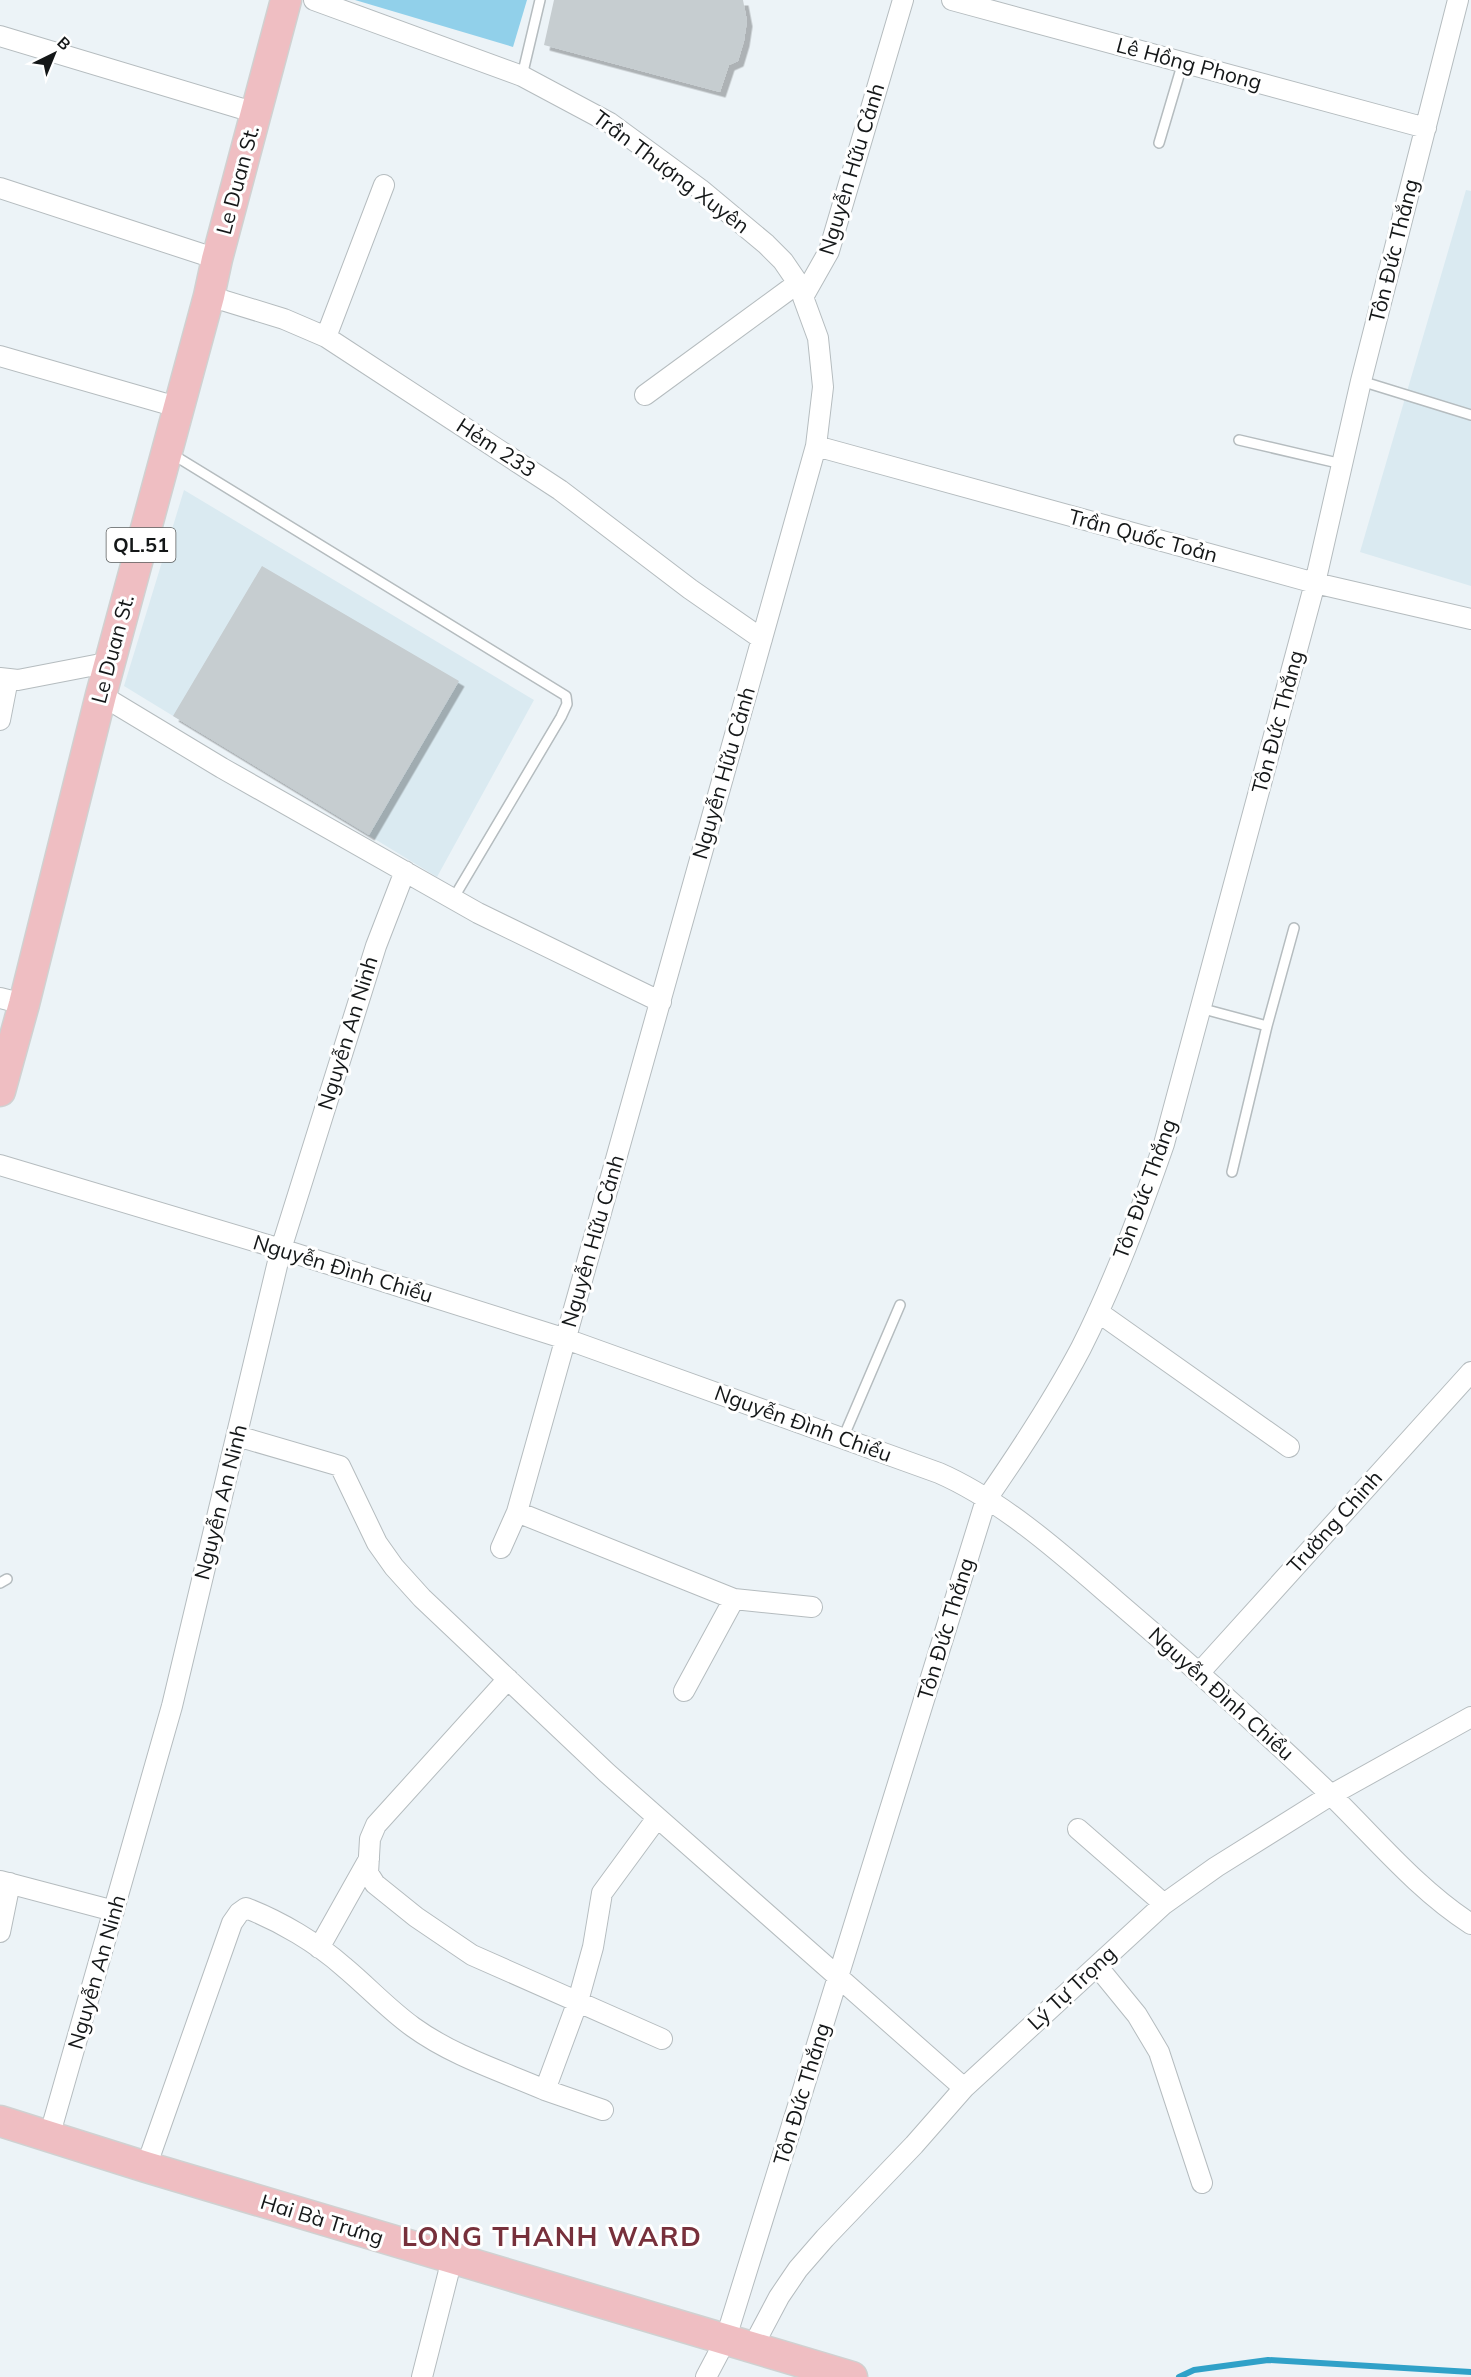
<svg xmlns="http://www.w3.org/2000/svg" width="1471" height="2377" viewBox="0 0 1471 2377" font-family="Mulish,sans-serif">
<defs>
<filter id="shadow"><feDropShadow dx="5.5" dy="5.5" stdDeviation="0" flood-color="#0004"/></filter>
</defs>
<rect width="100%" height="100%" fill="#ecf3f7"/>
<path fill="#daeaf1" d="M1466,190l5,1v395l-111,-34z
M184,490l350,210 -97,177 -313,-191z"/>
<path fill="#91d0ea" d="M355,0h172l-14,47z"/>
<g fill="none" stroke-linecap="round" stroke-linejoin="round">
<path stroke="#30a1c8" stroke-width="6" d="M1179,2377l15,-7 74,-10 203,12"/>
</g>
<path fill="#c6cdd0" filter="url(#shadow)" d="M554,0h189l4,21 -3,20 -6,20 -9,4 -9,27 -176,-47z
M262,566l197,115 -90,154 -196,-119z"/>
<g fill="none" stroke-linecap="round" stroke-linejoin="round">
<g stroke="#b5bcbf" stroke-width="12">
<path id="service" d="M522,76l18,-76
M1159,143l24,-81
M1361,381l110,34
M1239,440l103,24
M172,454l394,242 1,8 -6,13 -108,182
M1200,1008l67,18 -35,146
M1267,1026l27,-98
M843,1438l57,-133
M0,1583l7,-4"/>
</g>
<g stroke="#b5bcbf" stroke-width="22">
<path id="minor" d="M314,0l208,76 88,47 90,66 66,55 17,17 15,22 5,14
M952,0l474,128
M0,36l256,77
M0,188l217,71
M209,296l75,23 42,18 234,153 130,99 72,50
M326,337l58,-152
M0,356l177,51
M645,395l153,-112
M816,446l499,137 156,36
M0,678l18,2 93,-18
M101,695l121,73 256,145 183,89
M0,720l8,-41
M0,998l24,6
M0,1165l281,84 285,90 373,134c64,28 124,82 176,127 74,63 146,128 216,195 45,44 87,95 140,129
M1098,1312l191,135
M237,1436l103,30 37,77 17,24 28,31 185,175 357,315
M517,1512l217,87 78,8
M501,1548l16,-36 299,-1066 7,-59 -5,-49 -15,-41 26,-46 74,-251
M1200,1672l271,-300
M508,1679l-132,146 -6,14 -2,34 7,11 41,33 56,38 190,84
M684,1691l50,-92
M1078,1829l86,75
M0,1881l114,30
M0,1932l10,-49
M319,1948l50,-89
M1097,1966l40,49 22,37 43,131
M545,2090l58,20
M49,2137l123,-431 109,-457 95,-303 29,-75
M146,2167l86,-244 7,-10 7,-5c34,13 71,35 98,59 24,20 44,42 69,60 40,29 88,44 132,63l33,-89 15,-54 9,-54 55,-75
M752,2348l27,-51 19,-28 27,-31 89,-93 50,-57 200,-184 52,-37 115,-72 140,-78
M422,2377l30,-118
M706,2377l19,-36 261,-841c34,-49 67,-99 95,-152 33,-65 59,-135 83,-204l151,-561 46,-202 97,-381"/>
</g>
<g stroke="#d0d1d1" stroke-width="33">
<path id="primary" d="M0,1091l24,-87 77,-309 108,-399 8,-37 69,-259
M0,2121l146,46 706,210"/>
</g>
<use href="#service" stroke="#fff" stroke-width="9"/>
<use href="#minor" stroke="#fff" stroke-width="20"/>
<use href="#primary" stroke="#efbec2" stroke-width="30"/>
</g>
<g text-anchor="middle" stroke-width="6" stroke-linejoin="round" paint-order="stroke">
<rect fill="#fff" stroke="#5a5d5d" stroke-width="1.5" x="106.5" y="528" width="69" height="34" rx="4.5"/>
<g font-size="20" font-weight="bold" fill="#141718">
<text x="141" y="552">QL.51</text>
</g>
<g font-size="21" fill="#141718" stroke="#fff">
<text transform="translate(1189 64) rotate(15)" y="7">Lê Hồng Phong</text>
<text transform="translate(852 169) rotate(-73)" y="7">Nguyễn Hữu Cảnh</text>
<text transform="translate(671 172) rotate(37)" y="7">Trần Thượng Xuyên</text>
<text transform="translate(238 180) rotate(-75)" y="7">Le Duan St.</text>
<text transform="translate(1394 251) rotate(-76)" y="7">Tôn Đức Thắng</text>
<text transform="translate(496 448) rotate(33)" y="7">Hẻm 233</text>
<text transform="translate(1143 536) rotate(15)" y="7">Trần Quốc Toản</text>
<text transform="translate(113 649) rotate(-75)" y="7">Le Duan St.</text>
<text transform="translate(1278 722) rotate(-75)" y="7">Tôn Đức Thắng</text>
<text transform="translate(724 773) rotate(-74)" y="7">Nguyễn Hữu Cảnh</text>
<text transform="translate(348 1033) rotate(-73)" y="7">Nguyễn An Ninh</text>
<text transform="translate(1145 1189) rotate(-70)" y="7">Tôn Đức Thắng</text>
<text transform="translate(593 1241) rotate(-74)" y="7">Nguyễn Hữu Cảnh</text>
<text transform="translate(343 1269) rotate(17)" y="7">Nguyễn Đình Chiểu</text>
<text transform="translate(803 1424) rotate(20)" y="7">Nguyễn Đình Chiểu</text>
<text transform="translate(221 1502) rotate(-76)" y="7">Nguyễn An Ninh</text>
<text transform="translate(1335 1522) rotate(-48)" y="7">Trường Chinh</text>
<text transform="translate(946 1629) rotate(-73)" y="7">Tôn Đức Thắng</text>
<text transform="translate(1221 1694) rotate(42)" y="7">Nguyễn Đình Chiểu</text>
<text transform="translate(97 1972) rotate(-74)" y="7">Nguyễn An Ninh</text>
<text transform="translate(1072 1988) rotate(-43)" y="7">Lý Tự Trọng</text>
<text transform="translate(802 2094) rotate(-73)" y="7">Tôn Đức Thắng</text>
<text transform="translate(322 2220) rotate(17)" y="7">Hai Bà Trưng</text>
</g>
<g font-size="27" font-weight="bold" letter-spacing="1.5" fill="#77303b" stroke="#fff">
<text x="552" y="2246">LONG THANH WARD</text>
</g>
</g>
<g transform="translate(54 54) rotate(43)" stroke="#ffffff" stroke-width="4.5" paint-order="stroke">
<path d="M0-4.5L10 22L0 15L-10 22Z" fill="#141718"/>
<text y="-9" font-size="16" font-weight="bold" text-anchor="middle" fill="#141718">B</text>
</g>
</svg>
